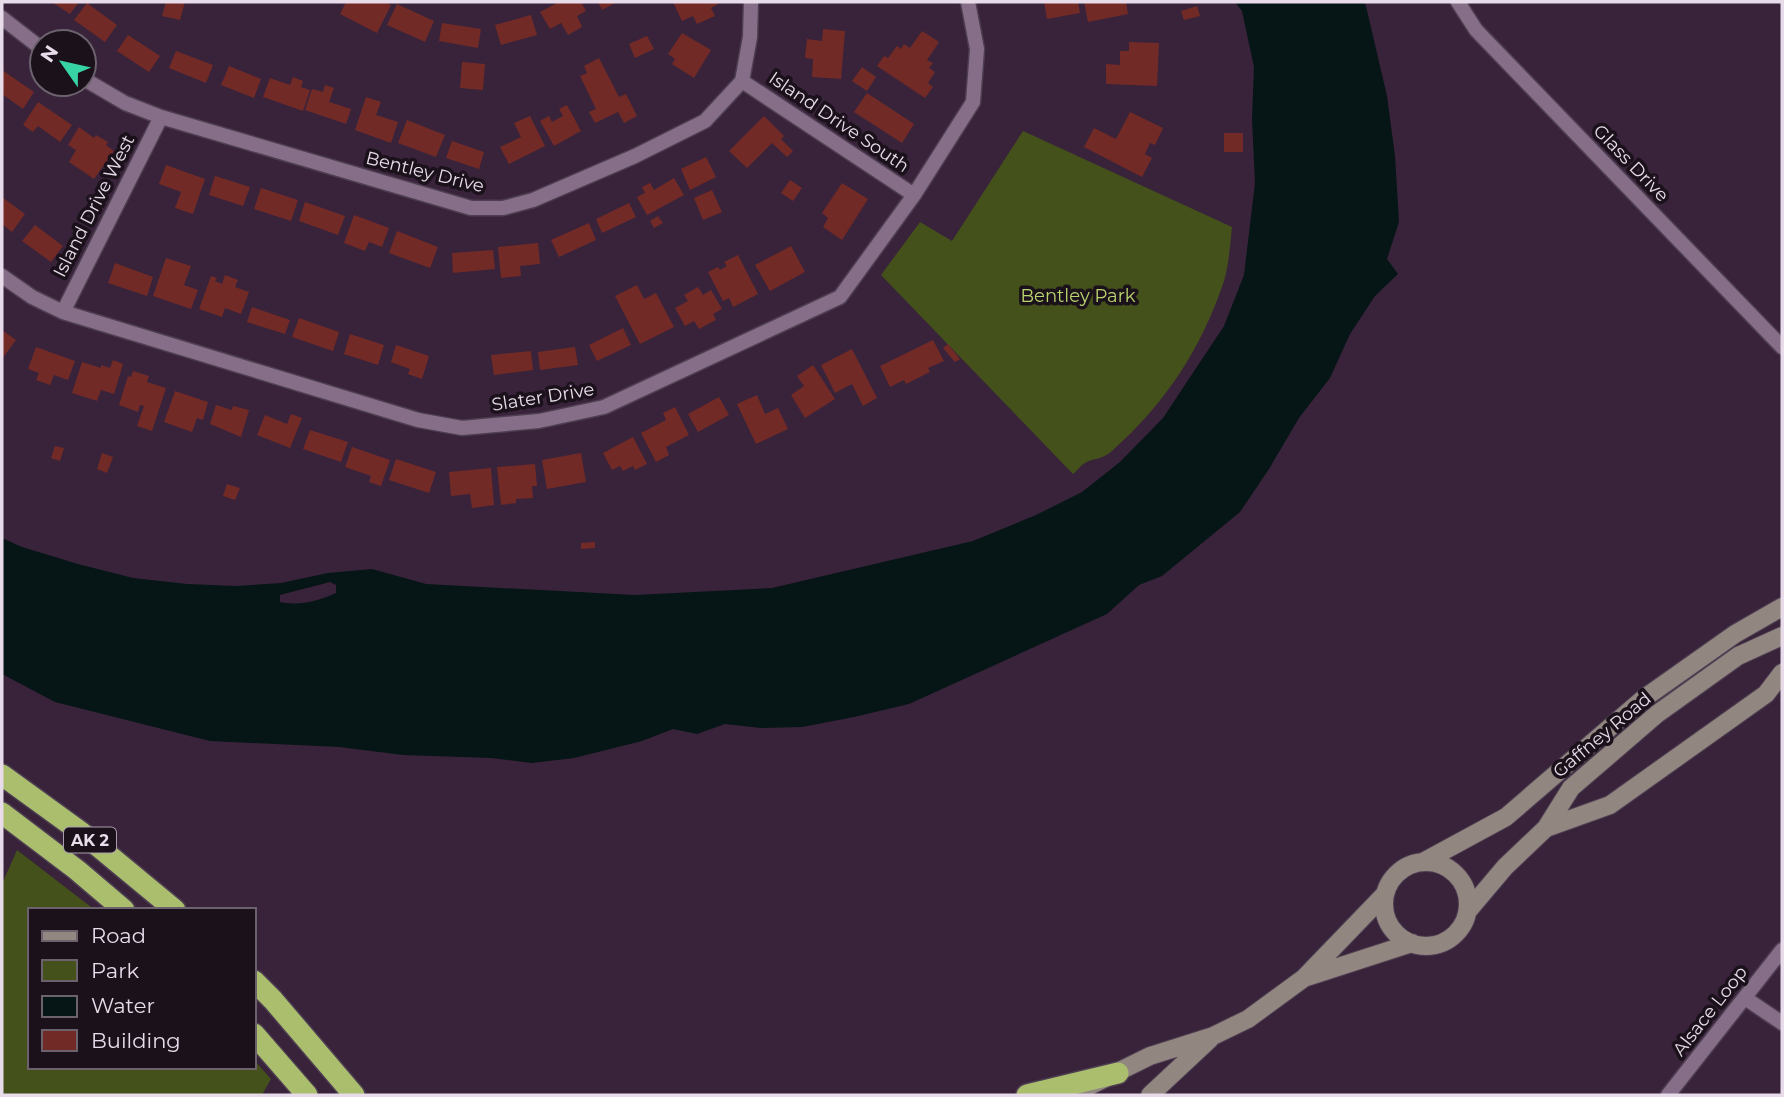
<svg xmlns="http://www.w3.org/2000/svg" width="1784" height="1097" viewBox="0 0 1784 1097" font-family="Montserrat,sans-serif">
<rect width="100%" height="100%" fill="#38233a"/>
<path fill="#44511a" d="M1023,131l209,96c-2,18 -3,37 -8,54 -22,66 -58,122 -111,169 -12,11 -18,7 -28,13 -4,2 -8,8 -12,11l-192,-199 39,-53 32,19z
M17,850l78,60h-65v157h224v-7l17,19 -9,16h-260v-211z"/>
<path fill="#061516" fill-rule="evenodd" d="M1235,2h130l22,94 8,60 4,66 -12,37 11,15 -23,22 -25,38 -20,44 -31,40 -30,51 -29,43 -78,64 -23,9 -32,29 -198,90 -55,13 -52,10 -41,1 -36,-4 -28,10 -24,-5 -31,12 -68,17 -42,5 -41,-5 -88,-3 -64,-8 -129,-6 -155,-39 -53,-28v-136l20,9 56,17 55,14 54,6 49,2 45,-3 47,-10 44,-4 54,15 209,11 137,-7 201,-47 63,-26 46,-23 38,-30 43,-44 61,-92 20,-51 11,-92 -3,-64 2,-52 -12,-56zM330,582l6,3v8c-18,8 -36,13 -56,9v-7z"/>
<path fill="#722a27" d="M52,2h27l-9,12z
M166,2h19l-5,18 -18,-4z
M346,2h39l6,3 -14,28 -37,-19z
M559,2h22l5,9 -9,5 5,11 -14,8 -7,-12 -11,6 -10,-17z
M598,2h19l-15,8z
M673,2h44l1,2 -7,4 4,8 -18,8 -4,-8 -11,5z
M1044,2h34l2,11 -33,6z
M1084,2h42l2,12 -40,8z
M87,3l30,22 -12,17 -31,-22z
M397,4l37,17 -9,21 -38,-17z
M1197,6l3,10 -16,4 -3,-9z
M531,15l6,20 -36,10 -6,-20z
M442,23l39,6 -3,19 -39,-7z
M823,29l22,2 -4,48 -29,-2 1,-18 -8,-1 2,-19 15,2z
M922,31l17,11 -12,18 6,3 -4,5 6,4 -7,11 5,4 -8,11 -48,-32 7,-10 4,2 9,-12 4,3 3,-5 6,4z
M682,33l29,17 -17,28 -22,-14 3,-5 -7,-5z
M128,35l32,21 -11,16 -32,-21z
M647,36l7,13 -19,9 -6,-14z
M1129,42l30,1 -2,43 -51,-2v-20l14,1v-14h9z
M176,51l37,14 -7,18 -37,-15z
M599,58l20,39 7,-3 11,22 -13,7 -6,-11 -23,11 -6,-11 7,-3 -16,-33 7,-3 -3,-7z
M462,62l23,2 -2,26 -23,-2z
M229,66l32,13 -7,19 -33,-13z
M862,67l14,10 -9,14 -15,-10z
M2,70l32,22 -11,17 -21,-15z
M293,77l10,4 -2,6 9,3 -7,21 -40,-14 7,-19 20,7z
M325,85l9,3 -5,14 22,7 -5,15 -41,-14 7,-21 11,3z
M867,93l47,31 -12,19 -48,-31z
M366,97l15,5 -5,13 22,7 -7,21 -36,-13z
M38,102l34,23 -12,17 -22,-16 -5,6 -10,-7z
M567,105l14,26 -27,15 -14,-25 9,-5 3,6 11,-6 -4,-7z
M1130,112l33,16 -8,17 -5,-2 -5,11 7,4 -10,19 -58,-30 10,-19 22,11z
M530,116l15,30 -36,18 -9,-17 21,-10 -7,-14z
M764,116l20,20 -3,3 12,12 -6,6 -15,-14 -25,25 -18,-17z
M407,120l38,15 -9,22 -38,-14z
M79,127l15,11 2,-3 12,7 -2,3 8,6 -20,28 -25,-17 7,-12 -8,-5z
M1224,133h19v19h-19z
M452,141l32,11 -5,17 -33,-11z
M706,157l10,20 -26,13 -9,-21z
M166,165l39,14 -12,35 -18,-6 6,-16 -22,-8z
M215,176l35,11 -7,19 -34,-11z
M674,178l10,17 -37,20 -10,-18 8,-4 -3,-6 8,-4 4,7z
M790,180l12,8 -9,13 -12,-8z
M842,183l26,16 -26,41 -19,-13 5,-9 -6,-5z
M261,188l37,12 -7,21 -37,-12z
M712,190l10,22 -19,8 -9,-22z
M2,197l23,17 -13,18 -10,-8z
M305,202l40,14 -7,19 -39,-14z
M629,203l7,14 -34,16 -6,-14z
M354,215l35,13 -7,19 -13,-5 -4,9 -21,-8z
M658,216l5,7 -9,5 -4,-7z
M589,223l7,17 -37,17 -8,-17z
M35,225l28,21 -12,16 -29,-21z
M397,231l41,16 -8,21 -41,-15z
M538,243l2,21 -20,2 1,10 -20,2 -3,-31z
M791,246l14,26 -35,19 -15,-26z
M493,250l2,19 -42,4 -1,-20z
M738,255l20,39 -25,13 -4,-9 -6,3 -15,-29 10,-5 2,3 7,-4 -3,-4z
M166,258l25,8 -7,19 14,5 -7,19 -38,-13z
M115,263l38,14 -6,19 -39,-13z
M225,275l13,5 -3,7 14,5 -8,22 -16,-6 -3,9 -23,-8 12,-33 6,2 -2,3 7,3z
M637,285l7,14 12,-6 18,34 -34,17 -25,-48z
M698,287l5,8 8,-5 11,19 -9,5 3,6 -17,9 -5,-8 -9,5 -10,-18 13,-7 -4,-6z
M252,307l38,13 -5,14 -38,-12z
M299,318l40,14 -6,19 -41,-14z
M623,328l8,17 -34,16 -8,-16z
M2,330l14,10 -14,19z
M350,334l34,11 -6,20 -34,-11z
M933,340l11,21 -16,7 2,4 -24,12 -2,-4 -14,7 -10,-21z
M948,344l12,15 -5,3 -12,-14z
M396,345l33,11 -7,23 -14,-5 2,-5 -19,-7z
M36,347l39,14 -7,19 -14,-5 -4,10 -14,-5 3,-7 -11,-4z
M575,347l3,18 -38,5 -2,-18z
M852,349l25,49 -14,8 -11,-22 -17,9 -14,-28z
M531,351l2,19 -39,5 -3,-20z
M113,360l10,4 -9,30 -13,-4 -4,11 -25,-8 10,-31 19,6v-3l9,3z
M813,365l22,34 -30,19 -14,-23 13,-9 -7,-10z
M133,371l16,5 -2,6 19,6 -14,43 -15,-5 7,-20 -4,-1 -2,7 -19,-7 9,-29 3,1z
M175,391l33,11 -5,18 -6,-2 -5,14 -28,-10z
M757,395l8,19 13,-6 10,21 -32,15 -19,-40z
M719,397l10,18 -31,17 -10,-18z
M216,405l16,5 1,-4 16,4 -8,27 -31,-13z
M675,407l14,28 -23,12 3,8 -13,7 -15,-29 25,-13 -3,-7z
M291,414l11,4 -12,30 -33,-13 8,-20 22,9z
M310,430l38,12 -7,20 -38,-13z
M633,437l14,27 -12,6 -2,-4 -10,5 -3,-5 -8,4 -9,-17z
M55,446l9,2 -4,13 -9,-3z
M352,447l38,13 -9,26 -12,-4 2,-6 -26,-9z
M102,453l11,4 -6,16 -10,-4z
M581,453l5,29 -39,7 -5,-29z
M396,459l40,13 -7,21 -40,-13z
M535,464l2,22h-5l1,12 -17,1v4l-15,2 -4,-38z
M491,468l3,37 -22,3 -2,-14 -19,2 -2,-24z
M227,484l13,4 -5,12 -12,-4z
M595,542v6l-14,1v-6z"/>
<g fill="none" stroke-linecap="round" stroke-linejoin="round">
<g stroke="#4e3e51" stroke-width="17">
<path id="street" d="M1458,2l18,28 306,317
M2,18l40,31
M84,79l41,24 36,14 310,91h32l30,-8 102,-44 70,-35 37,-40 8,-44 1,-35
M742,81l172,114
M2,276l30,21 31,15 355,108 44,8 77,-7 65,-14 236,-110 74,-102 59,-93 4,-53 -9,-47
M63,312l98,-195
M1745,998l37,25
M1668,1095l114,-145"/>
</g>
<g stroke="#4e3e51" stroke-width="20">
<path id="secondary" d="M1546,828l25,-40 86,-74 81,-58 44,-20
M1423,862l83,-45 137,-118 92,-65 47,-27
M1384 904a42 42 0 1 1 84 0a42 42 0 1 1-84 0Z
M1467,912l38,-45 41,-39 64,-23 156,-111 16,-21
M1307,977l105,-34
M1071,1095l79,-39 63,-20 35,-17 56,-41 81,-84
M1150,1095l60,-56"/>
</g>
<g stroke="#4e3e51" stroke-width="24">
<path id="highway" d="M2,775l80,58 93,77
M2,813l75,57 47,40
M254,981l19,19 81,95
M254,1034l53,61
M1027,1095l91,-22"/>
</g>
<use href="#street" stroke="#866e88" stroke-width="14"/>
<use href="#secondary" stroke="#918680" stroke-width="18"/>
<use href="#highway" stroke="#aabe6e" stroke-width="21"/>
</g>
<g text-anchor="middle" stroke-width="7" stroke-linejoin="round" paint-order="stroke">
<rect fill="#1a111b" stroke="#aa9eac" stroke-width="2" x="64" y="827.5" width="52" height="25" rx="5"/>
<g font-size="16" font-weight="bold" fill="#e8dbea">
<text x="90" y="846">AK 2</text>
</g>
<g font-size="18" fill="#e8dbea" stroke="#1a111b">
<text transform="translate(839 122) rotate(34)" y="6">Island Drive South</text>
<text transform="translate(1631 163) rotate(46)" y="6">Glass Drive</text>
<text transform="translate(425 172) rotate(14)" y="6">Bentley Drive</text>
<text transform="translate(94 206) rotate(-63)" y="6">Island Drive West</text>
<text transform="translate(543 397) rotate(-9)" y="6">Slater Drive</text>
<text transform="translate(1602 735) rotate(-40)" y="6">Gaffney Road</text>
<text transform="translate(1710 1011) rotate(-52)" y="6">Alsace Loop</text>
</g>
<g font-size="18" fill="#bad46e" stroke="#1a111b">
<text x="1078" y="302">Bentley Park</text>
</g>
</g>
<rect width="1784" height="1097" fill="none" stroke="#e8dbea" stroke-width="7"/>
<rect x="28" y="908" width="228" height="161" fill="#1a111b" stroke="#6c626e" stroke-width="2"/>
<rect x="42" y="931" width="35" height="10" fill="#918680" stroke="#6c626e" stroke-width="2"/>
<text x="91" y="943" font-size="21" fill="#e8dbea">Road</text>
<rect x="42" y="960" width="35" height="21" fill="#44511a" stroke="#6c626e" stroke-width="2"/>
<text x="91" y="978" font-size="21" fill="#e8dbea">Park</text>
<rect x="42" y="996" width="35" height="21" fill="#061516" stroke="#6c626e" stroke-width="2"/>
<text x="91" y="1013" font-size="21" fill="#e8dbea">Water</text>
<rect x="42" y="1030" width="35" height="21" fill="#722a27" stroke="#6c626e" stroke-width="2"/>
<text x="91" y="1048" font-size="21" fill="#e8dbea">Building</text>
<g transform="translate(63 63) rotate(304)"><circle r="33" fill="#1a111b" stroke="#6c626e" stroke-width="2"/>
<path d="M0-5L12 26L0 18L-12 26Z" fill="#37d4a6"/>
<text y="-10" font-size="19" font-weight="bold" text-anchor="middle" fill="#e8dbea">N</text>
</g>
</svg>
